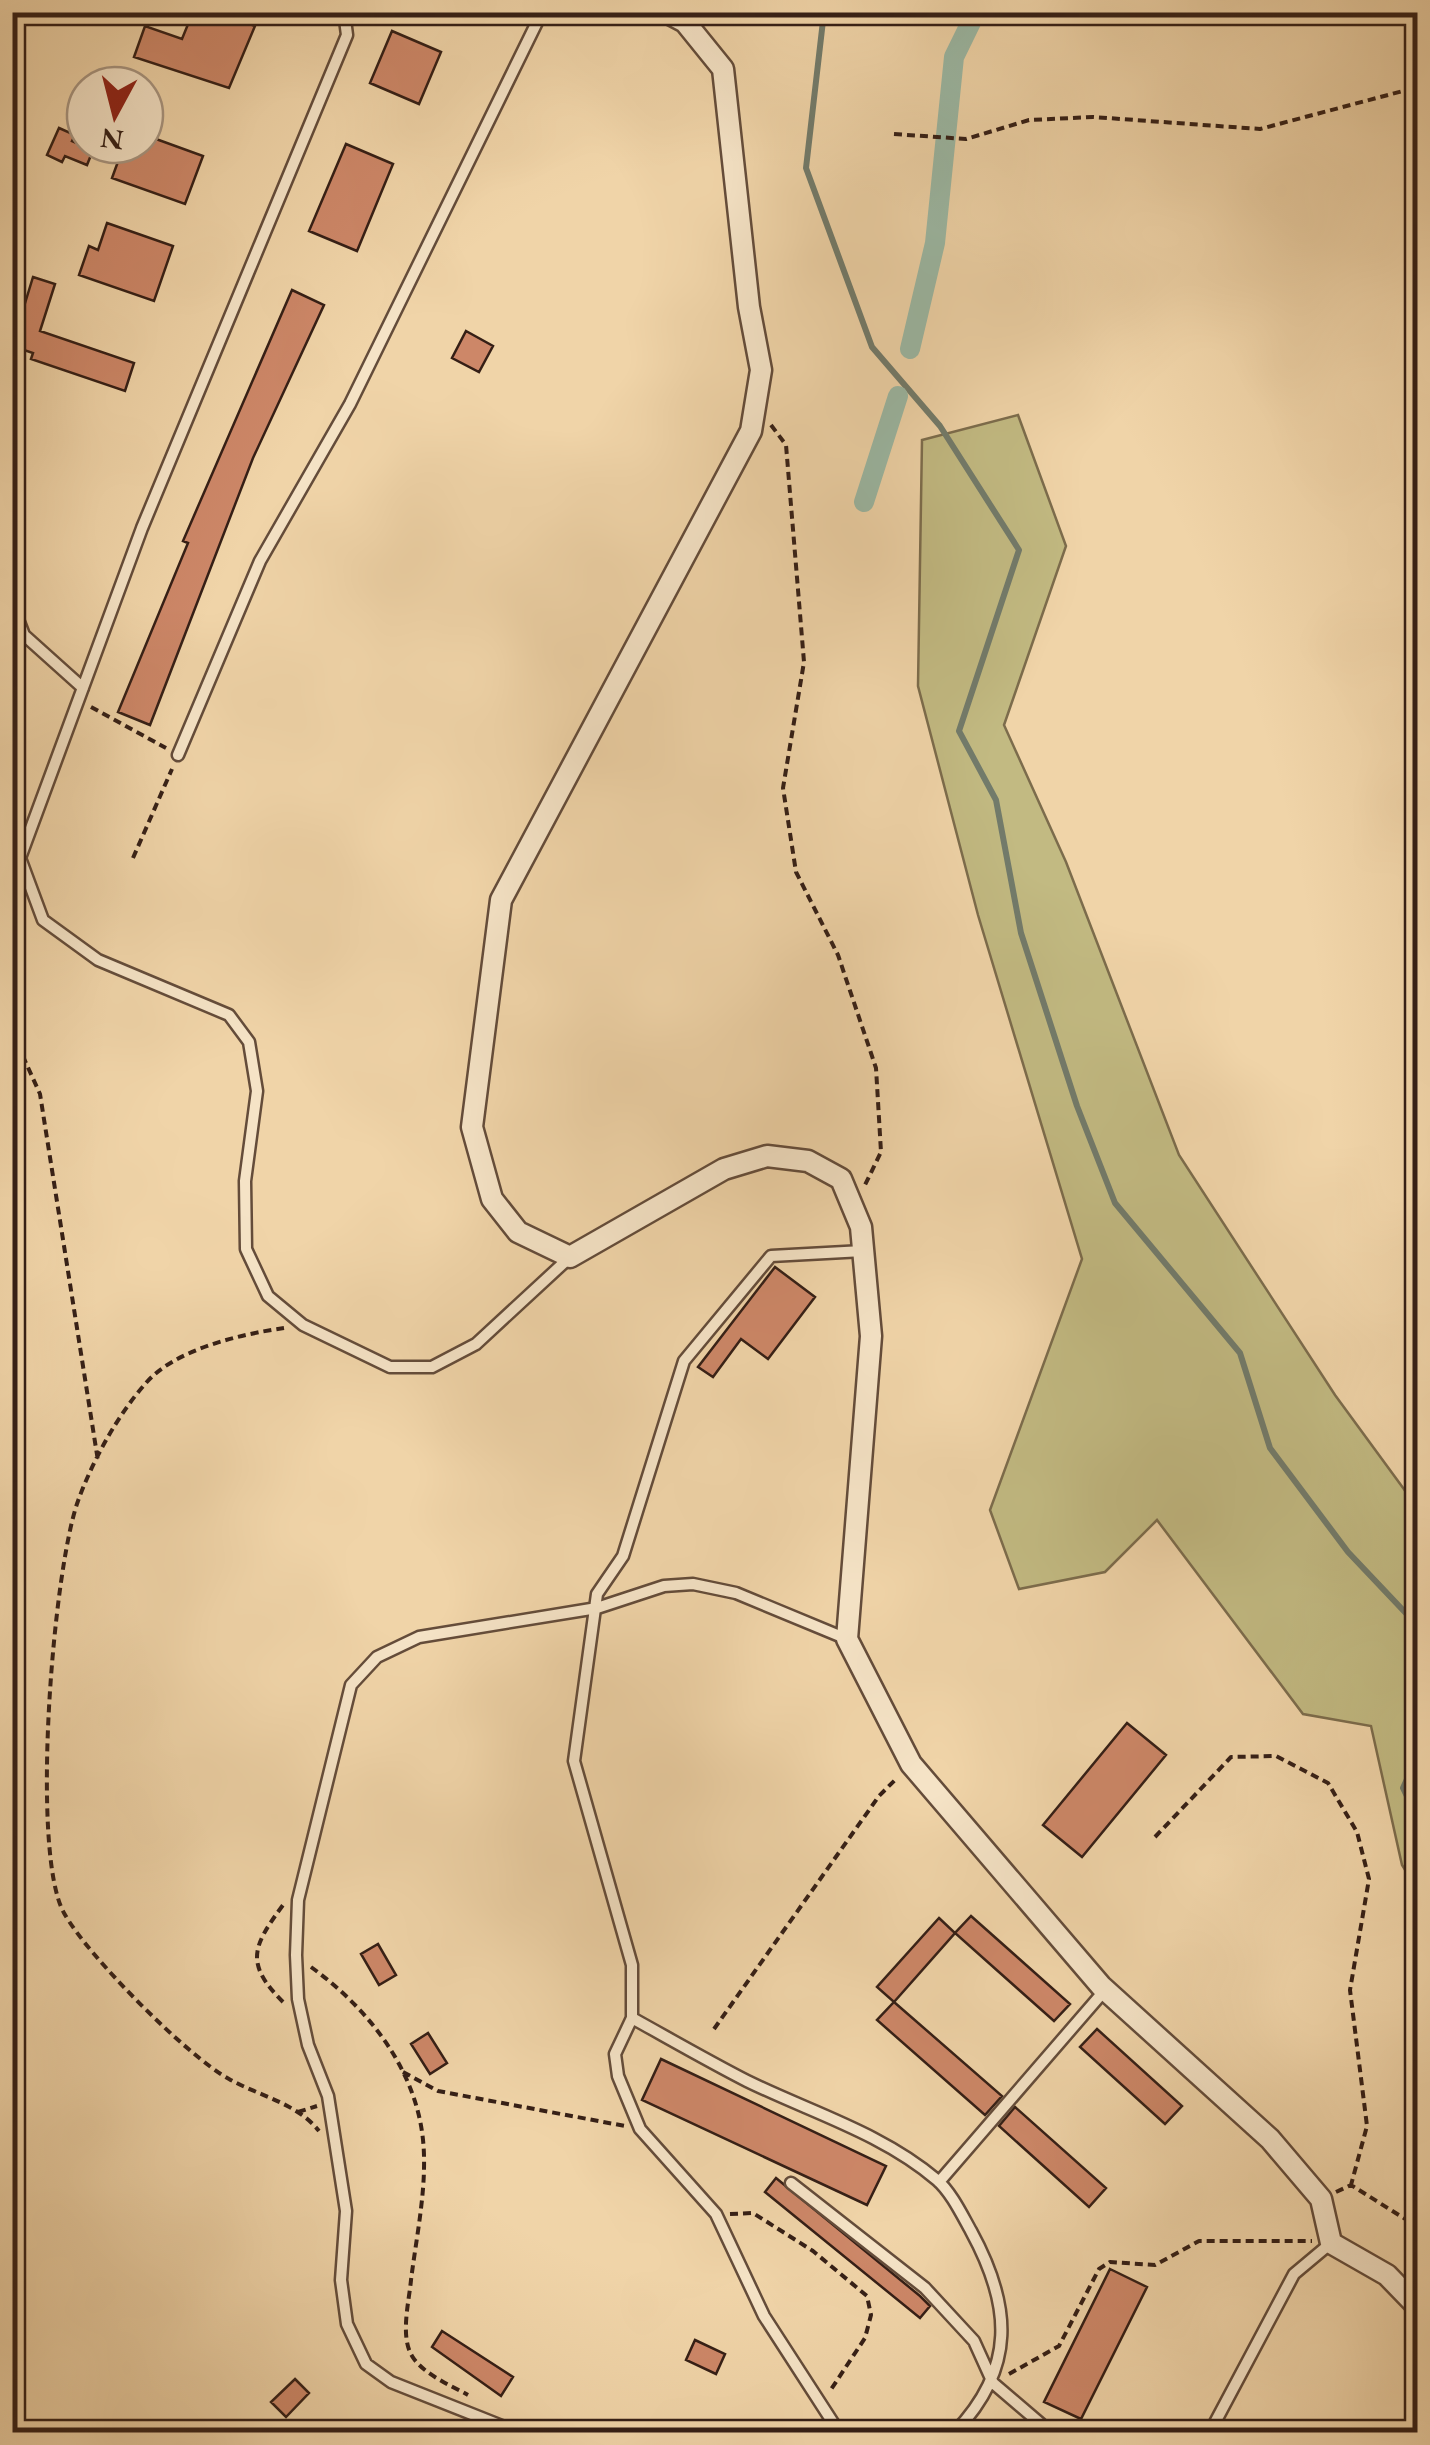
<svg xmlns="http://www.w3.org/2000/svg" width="1430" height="2445" viewBox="0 0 1430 2445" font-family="'EB Garamond',serif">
<rect width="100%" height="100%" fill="#f0d4a8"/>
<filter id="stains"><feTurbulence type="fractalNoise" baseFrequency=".002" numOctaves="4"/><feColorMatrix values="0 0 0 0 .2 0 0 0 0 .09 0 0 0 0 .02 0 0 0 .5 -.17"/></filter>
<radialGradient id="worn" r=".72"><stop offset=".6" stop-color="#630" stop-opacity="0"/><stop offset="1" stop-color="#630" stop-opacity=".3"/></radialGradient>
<path fill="#c2ba82" stroke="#7c6c4c" stroke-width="2.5" d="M1018,415l48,131 -62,179 62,137 113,293 156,240 82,112v382l-15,-24 -31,-139 -68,-12 -146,-194 -52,52 -86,17 -29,-79 92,-251 -104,-344 -60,-229 4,-246z"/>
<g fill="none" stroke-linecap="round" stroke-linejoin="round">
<path stroke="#727b6b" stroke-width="6" d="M824,12l-18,156 66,179 68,79 79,124 -60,181 37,69 25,133 56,173 38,97 125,150 30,95 78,104 70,74
M1418,1755l-15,33 15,31"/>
<path stroke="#9bb8a4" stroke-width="20" d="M910,349l25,-106 19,-186 22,-45
M864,502l34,-106"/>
</g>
<path fill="#cd8768" stroke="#351f16" stroke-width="2.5" d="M193,12h46l-3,7 19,7 -26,62 -95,-31 11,-31 37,13z
M392,31l49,21 -22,52 -49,-21z
M59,128l16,7 -3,6 21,9 -6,15 -22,-9 -3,6 -15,-7z
M145,135l58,21 -18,48 -73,-26 12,-33h21z
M346,144l47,20 -36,87 -48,-20z
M107,223l66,23 -19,55 -75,-26 10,-29 9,4z
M33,277l22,7 -15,47 94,32 -9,28 -94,-32 2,-6 -21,-7z
M292,290l32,15 -71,153 -103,267 -32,-13 70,-169 -5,-2z
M466,331l27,15 -14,26 -27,-14z
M775,1267l40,30 -47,62 -27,-20 -28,38 -15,-10z
M1127,1723l39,32 -84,102 -39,-32z
M971,1916l99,88 -16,17 -99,-88z
M939,1918l16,15 -61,69 -17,-15z
M378,1944l18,31 -17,10 -18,-31z
M894,2002l108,94 -17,19 -108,-95z
M1097,2029l85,77 -17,18 -85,-77z
M428,2033l19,30 -17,11 -19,-30z
M661,2059l225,107 -19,39 -225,-105z
M1015,2107l91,81 -17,19 -90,-81z
M776,2178l144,118 10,10 -10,12 -155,-126z
M1110,2269l37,18 -66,132 -37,-17z
M442,2331l71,46 -12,19 -69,-49z
M695,2340l30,14 -9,20 -30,-14z
M295,2379l14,14 -23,24 -15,-15z"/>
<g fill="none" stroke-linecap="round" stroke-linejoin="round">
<g stroke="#644c3a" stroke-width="15">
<path id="service" d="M344,12l3,23 -205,493 -122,330 23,62 55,40 131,55 20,27 8,49 -12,90 1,68 22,47 35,29 87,42h42l44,-23 93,-86
M12,25l9,-13
M12,604l12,31 59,53
M178,755l82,-194 90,-157 192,-392
M632,2018c38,21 76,43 115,63 63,31 135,52 190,99 14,12 25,35 34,51 41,75 45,137 -16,201
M939,2182l166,-192
M791,2183l134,105 49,53 19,42 48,41 1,8
M517,2432l-126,-50 -25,-18 -19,-40 -6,-44 5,-69 -18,-115 -20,-51 -10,-46 -2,-44 2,-55 53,-215 26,-28 42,-20 178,-29 67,-22 29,-2 43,9 111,46
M839,2432l-75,-116 -48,-102 -76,-85 -22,-53 -3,-22 17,-36v-53l-58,-204 23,-167 26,-38 61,-195 87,-105 92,-5
M1210,2432l84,-158 37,-31"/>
</g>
<g stroke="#644c3a" stroke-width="25">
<path id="minor" d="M666,12l19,10 38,47 26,238 12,63 -10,61 -250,469 -29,227 20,72 26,33 52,25 154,-88 43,-13 41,5 33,18 20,48 10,109 -24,303 64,125 190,222 169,153 51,60 10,44 56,32 31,32"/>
</g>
<path stroke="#351f16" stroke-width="4" stroke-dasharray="8 5" stroke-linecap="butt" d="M894,134l72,5 63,-19 64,-3 167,12 158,-42
M771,425l15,20 18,217 -21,126 13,84 42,83 38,113 5,84 -17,35
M91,707l75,41
M133,858l39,-89
M12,1032l28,62 58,367
M284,1328c-42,6 -109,21 -138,55 -28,31 -54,79 -68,118 -25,69 -48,351 -14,412 23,42 123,143 165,166 30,17 68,24 90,52
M1155,1837l76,-80 45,-1 52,27 29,49 12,47 -19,111 17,136 -16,59
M311,1967c62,45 112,111 113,190 1,40 -8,83 -13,123 -2,22 -11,56 1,76 11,18 38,29 56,39
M283,2002c-39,-39 -30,-56 0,-97
M714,2029l165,-233 18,-18
M403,2072l35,19 187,35
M298,2112l19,-6
M1336,2192l15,-7 67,42
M730,2214l23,-1 60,38 54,45 4,19 -6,23 -35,53
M1009,2374l50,-28 40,-77 11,-7 45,3 44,-24h113"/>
<use href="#service" stroke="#f5e3c6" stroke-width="10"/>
<use href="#minor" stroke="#f5e3c6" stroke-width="20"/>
</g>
<rect width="1430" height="2445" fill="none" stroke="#f0d4a8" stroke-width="50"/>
<rect x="15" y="15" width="1400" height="2415" fill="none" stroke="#351f16" stroke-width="5"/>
<rect x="25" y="25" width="1380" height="2395" fill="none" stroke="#351f16" stroke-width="2.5"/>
<g transform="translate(115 115) rotate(187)"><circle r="48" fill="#f5e3c6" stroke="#a89580" stroke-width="2.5"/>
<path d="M0-8L18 38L0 25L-18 38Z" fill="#8f2418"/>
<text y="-15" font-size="28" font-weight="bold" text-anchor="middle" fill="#351f16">N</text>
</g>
<rect width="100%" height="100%" filter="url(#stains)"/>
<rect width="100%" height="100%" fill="url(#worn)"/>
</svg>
